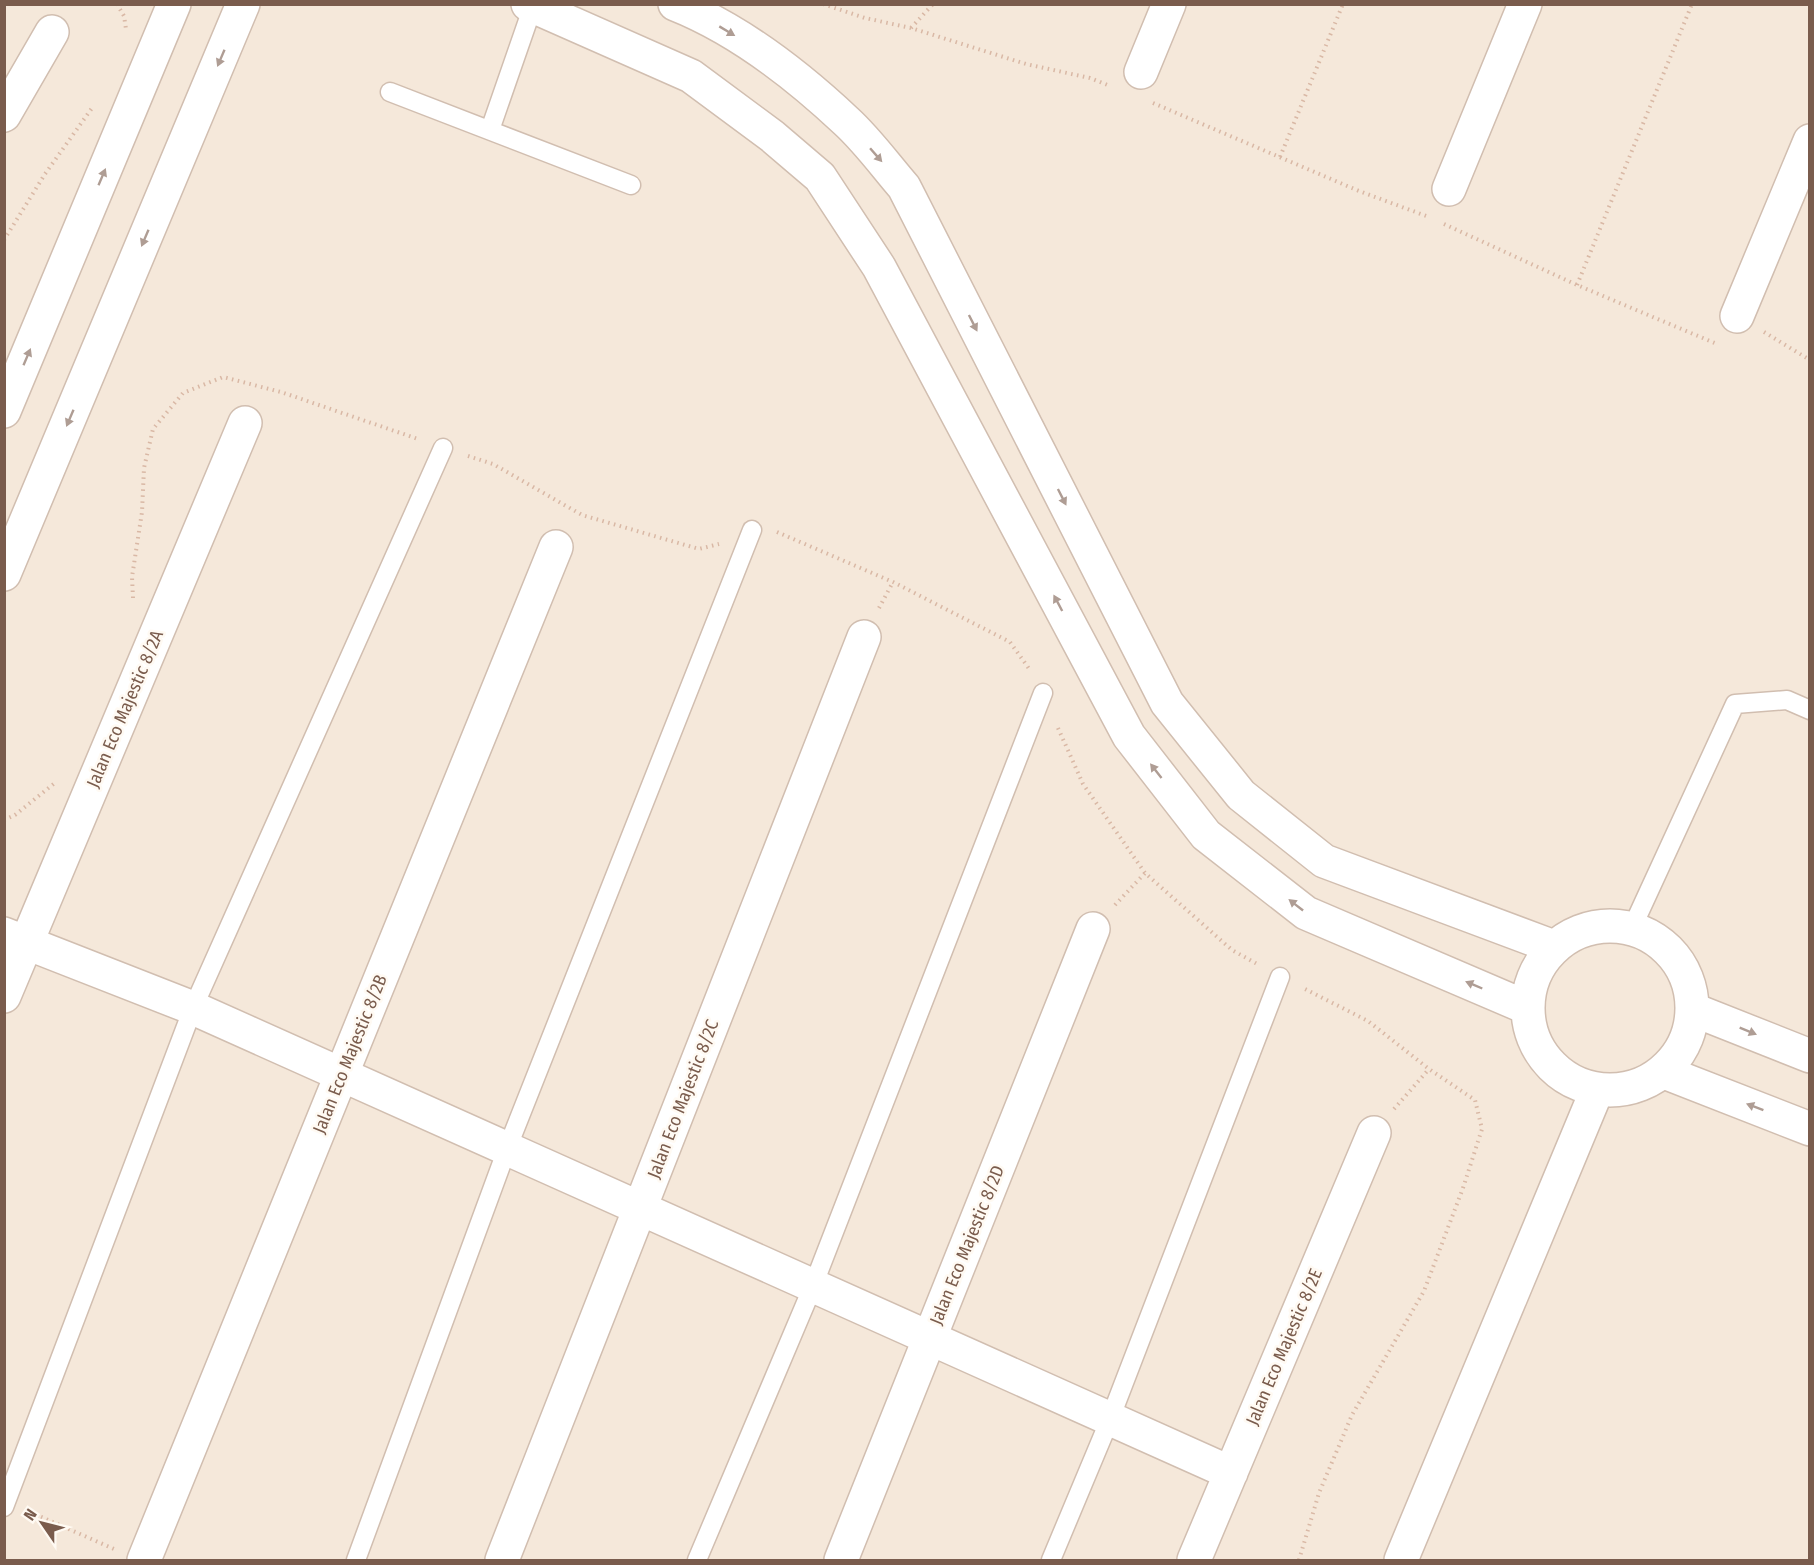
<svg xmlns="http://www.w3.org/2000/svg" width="1814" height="1565" viewBox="0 0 1814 1565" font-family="'Fira Sans Condensed',sans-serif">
<rect width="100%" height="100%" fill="#fdf6ec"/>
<path fill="#f5e8da" d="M5,5h1804v1555h-1804z"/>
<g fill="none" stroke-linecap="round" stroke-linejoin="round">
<g stroke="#d1beb0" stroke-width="21">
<path id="service" d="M390,92l241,93
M490,130l43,-124
M1632,928l103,-224 52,-4 23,10
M4,1507l189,-499 250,-560
M356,1560l151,-411 245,-619
M697,1560l116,-274 230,-593
M1051,1560l59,-141 170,-442"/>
</g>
<g stroke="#d1beb0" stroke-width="36">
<path id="minor" d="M1141,72l28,-68
M4,115l48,-83
M1449,189l76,-185
M1737,316l73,-175
M4,411l170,-407
M4,574l239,-570
M4,934l189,74 1038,465
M4,996l241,-573
M144,1560l412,-1013
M502,1560l362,-923
M841,1560l252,-631
M1194,1560l180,-427
M1401,1560l196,-470"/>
</g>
<g stroke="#d1beb0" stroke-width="36">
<path id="tertiary" d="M528,4l163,72 81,60 48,41 59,90 250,469 77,99 100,78 222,95
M675,4c63,25 122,71 171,117 21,19 39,44 58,66l263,516 74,92 83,66 230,86
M1528 1008a82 82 0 1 1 164 0a82 82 0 1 1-164 0Z
M1694,1010l116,46
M1664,1072l146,57"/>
</g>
<path stroke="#d9b8a5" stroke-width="4" stroke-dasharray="1.5 4.5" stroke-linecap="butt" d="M117,4l7,12 2,13
M823,4l42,14 46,10 115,36 64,14 20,8
M1809,4l1,1
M911,28l22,-24
M1153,103l206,88 70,26
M1280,157l63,-153
M1444,224l133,61 140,59
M4,240l41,-66 47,-66
M1577,285l115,-281
M1764,332l46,28
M468,456l25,8 89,51 117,34 20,-5
M777,532l116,50 117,60 20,28
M133,598l-1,-21 10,-65 2,-44 9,-39 30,-36 40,-16 58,15 137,47
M879,608l14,-26
M1058,728l25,56 62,89 87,77 27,15
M4,820l11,-5 41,-33
M1115,905l30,-32
M1394,1109l35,-40
M30,1512l84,37
M1299,1560l20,-67 33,-78 72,-124 39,-103 19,-59 -7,-29 -46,-31 -61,-48 -65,-33"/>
<use href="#service" stroke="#fff" stroke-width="18"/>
<use href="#minor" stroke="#fff" stroke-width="33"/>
<use href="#tertiary" stroke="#fff" stroke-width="33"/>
</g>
<defs><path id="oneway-solid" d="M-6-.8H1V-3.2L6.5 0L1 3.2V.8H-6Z" transform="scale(1.5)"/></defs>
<g fill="#af9d94">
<use href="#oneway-solid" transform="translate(727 31) rotate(31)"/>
<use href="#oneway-solid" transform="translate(221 58) rotate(113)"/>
<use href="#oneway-solid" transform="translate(876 155) rotate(49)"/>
<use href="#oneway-solid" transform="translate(102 177) rotate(-67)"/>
<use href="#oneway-solid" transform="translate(145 238) rotate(113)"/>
<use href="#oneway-solid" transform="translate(973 323) rotate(63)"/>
<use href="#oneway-solid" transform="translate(27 357) rotate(-67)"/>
<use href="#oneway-solid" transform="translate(70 418) rotate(113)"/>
<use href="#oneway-solid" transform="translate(1062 497) rotate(63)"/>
<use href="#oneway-solid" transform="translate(1058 603) rotate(-118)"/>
<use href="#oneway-solid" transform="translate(1156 771) rotate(-128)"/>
<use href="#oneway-solid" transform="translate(1296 905) rotate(-142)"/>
<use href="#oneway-solid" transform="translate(1474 985) rotate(-157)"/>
<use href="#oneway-solid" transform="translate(1748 1031) rotate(22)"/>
<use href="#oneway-solid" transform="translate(1755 1107) rotate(-159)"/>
</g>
<g text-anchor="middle" stroke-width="5" stroke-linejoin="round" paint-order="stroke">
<g font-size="18" fill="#7a5c4d" stroke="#fffaf3">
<text transform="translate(125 709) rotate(-67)" y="6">Jalan Eco Majestic 8/2A</text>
<text transform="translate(350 1054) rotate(-68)" y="6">Jalan Eco Majestic 8/2B</text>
<text transform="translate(683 1099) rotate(-69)" y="6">Jalan Eco Majestic 8/2C</text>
<text transform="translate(967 1245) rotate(-68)" y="6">Jalan Eco Majestic 8/2D</text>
<text transform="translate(1284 1347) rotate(-67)" y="6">Jalan Eco Majestic 8/2E</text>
</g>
</g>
<rect width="1814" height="1565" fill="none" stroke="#7a5c4d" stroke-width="12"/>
<g transform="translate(42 1523) rotate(305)" stroke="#fffaf3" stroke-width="4.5" paint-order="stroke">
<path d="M0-4.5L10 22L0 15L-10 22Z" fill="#7a5c4d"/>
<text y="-9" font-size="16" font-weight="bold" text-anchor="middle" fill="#7a5c4d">N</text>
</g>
</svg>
